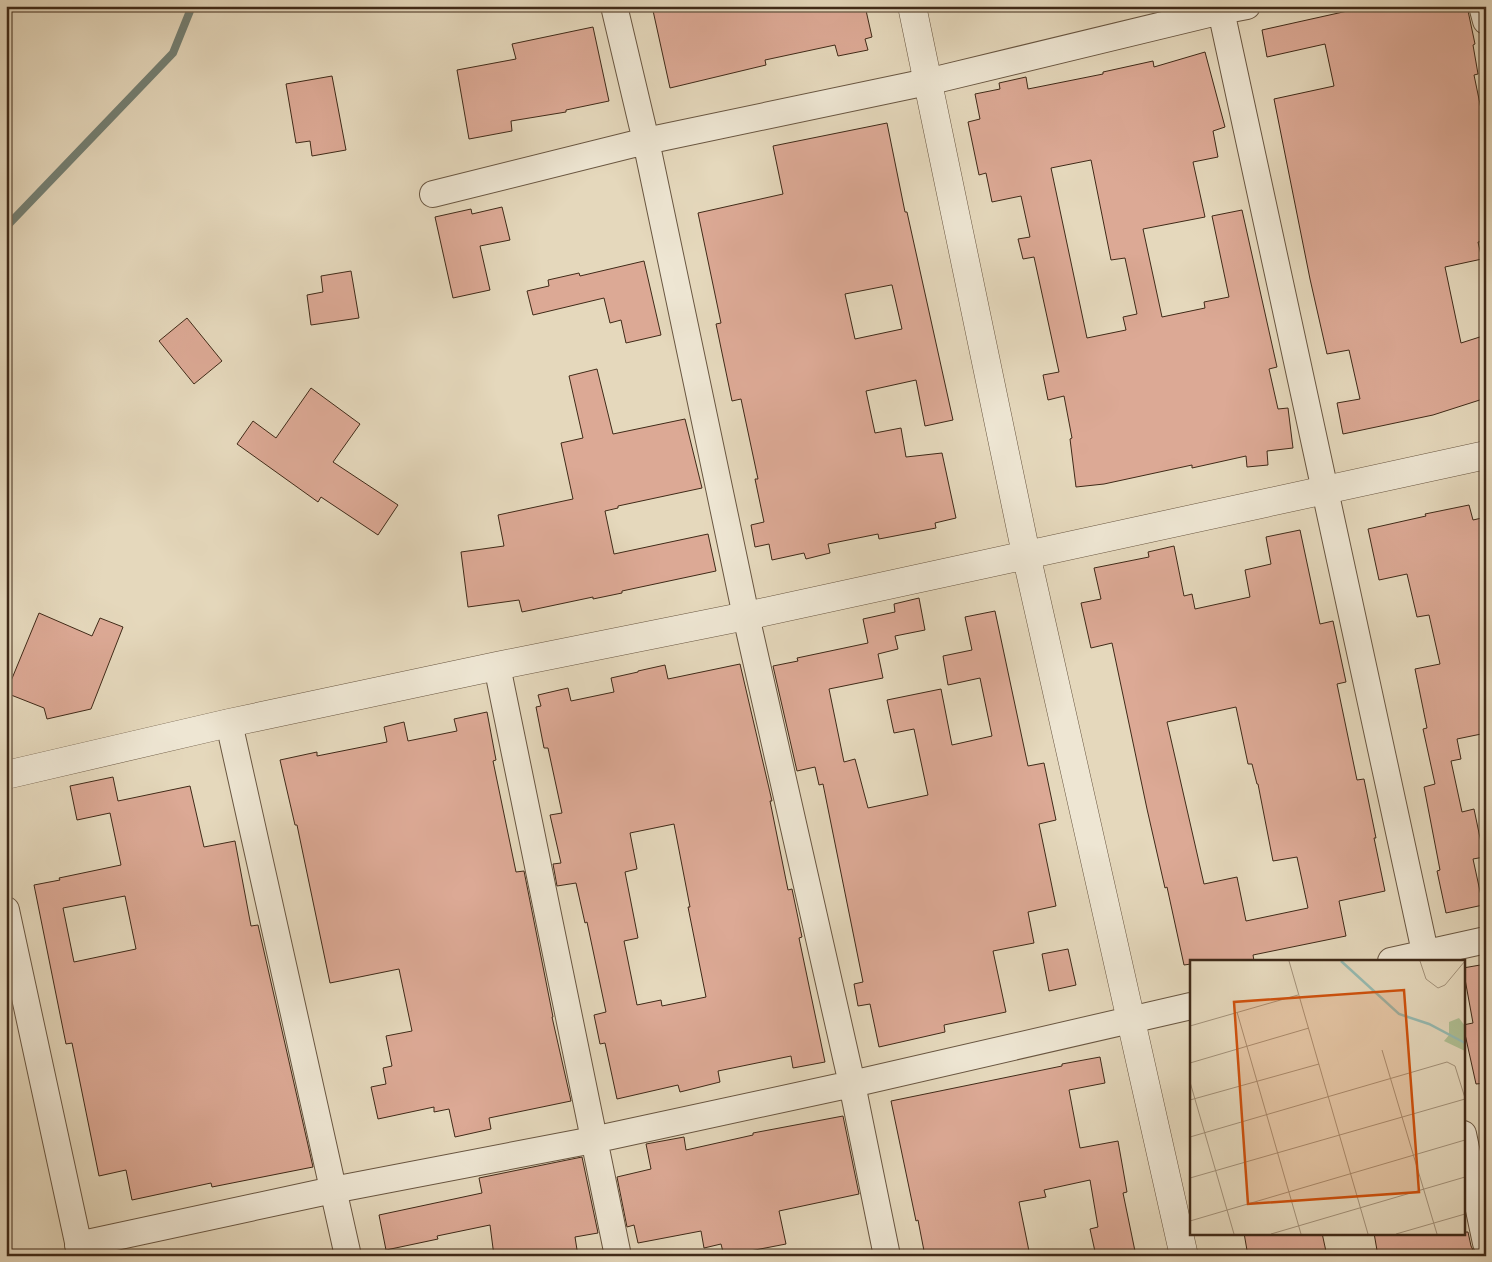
<svg xmlns="http://www.w3.org/2000/svg" width="1492" height="1262" viewBox="0 0 1492 1262" font-family="Vollkorn,serif">
<rect width="100%" height="100%" fill="#e5d8bc"/>
<filter id="stains"><feTurbulence type="fractalNoise" baseFrequency=".004" numOctaves="4"/><feColorMatrix values="0 0 0 0 .2 0 0 0 0 .09 0 0 0 0 .02 0 0 0 .5 -.17"/></filter>
<radialGradient id="worn" r=".72"><stop offset=".6" stop-color="#630" stop-opacity="0"/><stop offset="1" stop-color="#630" stop-opacity=".3"/></radialGradient>
<g fill="none" stroke-linecap="round" stroke-linejoin="round">
<path stroke="#748074" stroke-width="8" d="M6,227l167,-174 19,-47"/>
</g>
<path fill="#dca995" stroke="#402a18" fill-rule="evenodd" d="M652,6h213l7,31 -7,2 3,11 -30,6 -3,-11 -70,15 1,5 -96,23z
M1370,6h97l8,38 -2,1 5,29 -4,1 12,58v108l-8,1 4,17 -37,8 16,76 25,-8v63l-53,17 -90,19 -6,-31 23,-4 -11,-49 -22,4 -17,-75 -36,-180 60,-13 -9,-42 -58,13 -5,-27z
M593,27l16,74 -43,9v2l-55,9 1,10 -43,8 -12,-69 59,-11 -4,-15z
M1205,52l20,75 -12,4 5,26 -25,5 12,55 -62,12 19,88 43,-9 -1,-6 25,-5 -17,-81 30,-6 35,157 -8,2 9,40 10,-1 5,40 -26,3 1,14 -21,2 -1,-11 -54,12v-3l-88,19 -28,3 -6,-48 2,-1 -8,-42 -16,4 -5,-25 16,-3 -25,-115 -11,2 -5,-20 12,-2 -9,-41 -29,6 -6,-29 -7,2 -11,-53 12,-3 -5,-25 25,-5 -1,-6 27,-6 2,12 75,-15v-2l50,-11 1,6zM1091,160l20,100 14,-2 12,56 -14,3 3,13 -39,8 -36,-170z
M332,76l14,74 -34,6 -2,-15 -14,2 -10,-59z
M887,123l18,89h2l46,208 -28,6 -9,-46 -50,11 9,42 26,-5 5,29 36,-4 14,65 -21,5 1,5 -57,11 -1,-5 -50,10 2,9 -24,6 -2,-6 -32,7 -3,-16 -14,3 -4,-22 13,-3 -9,-43h3l-17,-80 -9,2 -16,-77 5,-1 -23,-110 85,-19 -10,-48zM891,285h1l10,44 -47,10 -10,-45z
M502,207l8,33 -30,6 10,44 -37,8 -18,-81 36,-8 1,5z
M644,261l17,74 -35,8 -5,-23 -11,3 -6,-25 -71,17 -6,-24 22,-5 -1,-6 31,-7 1,3z
M351,271l8,47 -48,7 -4,-30 16,-3 -2,-16z
M187,318l35,43 -28,23 -35,-43z
M597,369l16,65 72,-15 17,69 -84,18v2l-13,3 9,43 94,-20 8,37 -94,20v2l-29,6v-2l-71,15 -3,-12 -51,7 -7,-55 43,-6 -6,-31 75,-16 -12,-56 22,-5 -14,-62z
M311,388l49,36 -27,38 65,43 -20,30 -57,-38 -3,5 -81,-58 16,-23 23,17z
M1469,505l4,15 13,-3v216l-29,6 4,20 -10,2 11,51 12,-3 10,48 -11,2 10,46 -37,8 -9,-42 3,-1 -16,-83 11,-3 -12,-55 4,-1 -12,-59 25,-5 -11,-49 -12,2 -10,-43 -28,6 -11,-51 58,-13 -1,-2z
M1300,530l20,94 13,-3 13,61 -9,2 20,96 7,-1 12,59h-2l11,53 -46,10 7,35 -93,19 1,6h-63v3l-7,1 -17,-78 -2,1 -18,-79 -35,-166 -21,5 -10,-45 20,-4 -7,-31 55,-11 -1,-5 26,-6 10,50 8,-2 3,15 55,-12 -5,-27 26,-6 -5,-27zM1236,707l12,57h4l5,20h1l15,77 24,-4 11,51 -62,13 -9,-44 -33,7 -37,-162z
M919,598l6,32 -30,6 3,13 -20,5 5,24 -54,11 15,73 11,-3 13,49 60,-13 -14,-66 -20,4 -7,-33 54,-11 11,56 40,-9 -12,-58 -32,7 -5,-29 29,-6 -7,-33 30,-6 33,155 16,-3 12,57 -17,4 17,82 -28,6 6,31 -41,8 13,61 -62,13 1,7 -66,15 -9,-43 -12,2 -4,-22 9,-2 -40,-198 -4,1 -4,-18 -18,4 -24,-105 25,-5 -1,-3 71,-15 -5,-24 32,-7 -1,-8z
M39,613l53,23 8,-18 23,9 -32,82 -44,10 -3,-11 -38,-15z
M740,664l32,137h-2l18,89 4,-1 10,48 -3,1 26,124 -32,6 -2,-12 -73,15 2,11 -40,10 -2,-7 -61,14 -12,-56 -5,1 -6,-29 12,-3 -19,-90 -2,1 -9,-40 -19,3 -4,-22 8,-1 -11,-48 12,-2 -14,-65h-4l-8,-41 5,-1 -3,-11 30,-7 3,13 43,-9 -3,-14 27,-6v-1l27,-6 3,14zM674,824l16,83h-2l18,90 -44,9 -1,-6 -24,5 -13,-64 14,-3 -13,-66 12,-3 -7,-36z
M487,712l9,48 -3,1 23,111 8,-1 29,146h-1l19,84 -82,17 2,11 -36,8 -6,-28 -15,3v-5l-56,12 -7,-32 15,-3 -3,-16 9,-2 -6,-30 26,-5 -13,-62 -69,14 -33,-158h-2l-15,-65 37,-8v4l70,-14 -3,-15 20,-5 4,19 49,-10 -3,-12z
M113,777l5,24 72,-15 14,61 31,-6 16,85 7,-1 55,242 -101,20 -1,-4 -79,17 -6,-30 -27,6 -27,-133 -6,1 -32,-159 26,-5 -1,-2 62,-13 -11,-52 -33,7 -7,-34zM125,896l11,53 -62,13 -11,-54z
M1068,949l8,36 -27,6 -7,-37z
M1486,964v119l-10,1 -13,-59 10,-2 -10,-55z
M1100,1057l5,26 -36,7 11,58 38,-7 9,51 -4,1 13,63h-40l-6,-27 8,-2 -8,-47 -46,10 2,7 -27,5 11,54h-105l-7,-36 -2,1 -25,-120 171,-35v-2z
M843,1116l16,78 -80,17 7,33 -62,12 -3,-12 -17,4 -3,-17 -63,12 -4,-18 -7,2 -10,-50 34,-8 -5,-25 38,-7 2,13 67,-15v-2z
M582,1157l16,76 -23,4 3,19h-84l-4,-31 -53,11 1,3 -52,11 -7,-35 103,-22 -3,-15z
M1468,1232l3,14 5,10h-98l-4,-23z
M1244,1233h78l5,23h-79z"/>
<g fill="none" stroke-linecap="round" stroke-linejoin="round">
<g stroke="#695641" stroke-width="28">
<path id="minor" d="M614,6l32,135 100,475 106,468 35,172
M1220,6l207,955
M1482,6l4,15
M433,194l213,-53 281,-59 294,-71 26,-5
M497,666l121,590
M229,723l119,533
M6,910l75,346
M1391,961l95,-21
M1463,1134l23,109
M78,1245l255,-55 260,-50 259,-56 339,-78"/>
</g>
<g stroke="#695641" stroke-width="29">
<path id="tertiary" d="M912,6l114,548 158,702
M6,775l223,-52 268,-57 249,-50 740,-161"/>
</g>
<use href="#minor" stroke="#eee6d3" stroke-width="26"/>
<use href="#tertiary" stroke="#eee6d3" stroke-width="28"/>
</g>
<g transform="translate(1190 960)">
<rect width="275" height="275" fill="#e5d8bc"/>
<path d="M269,58l6,8v25l-21,-10 5,-6v-13z" fill="#b0c094"/>
<path fill="none" stroke="#96bab1" stroke-width="2.5" d="M151,1l58,53 30,10 36,19"/>
<path fill="none" stroke="#a3927a" stroke-width="1" d="M99,1l79,273M230,1l6,18 12,9 7,-3 20,-24M47,52l64,222M0,66l108,-31M192,90l55,184M0,103l119,-35M0,122l44,152M0,140l129,-36M0,177l257,-75 8,4 10,32M0,218l275,-79M0,261l275,-81M81,274l194,-57M206,274l69,-20"/>
<path fill="#cf520e" fill-opacity="0.15" stroke="#cf520e" stroke-width="2.5" d="M214,30l15,202 -171,12 -14,-202z"/>
<rect width="275" height="275" fill="none" stroke="#402a18" stroke-width="2.5"/>
</g>
<rect width="1492" height="1262" fill="none" stroke="#e5d8bc" stroke-width="25"/>
<rect x="8" y="8" width="1477" height="1247" fill="none" stroke="#402a18" stroke-width="2.5"/>
<rect x="12" y="12" width="1467" height="1237" fill="none" stroke="#402a18"/>
<rect width="100%" height="100%" filter="url(#stains)"/>
<rect width="100%" height="100%" fill="url(#worn)"/>
</svg>
